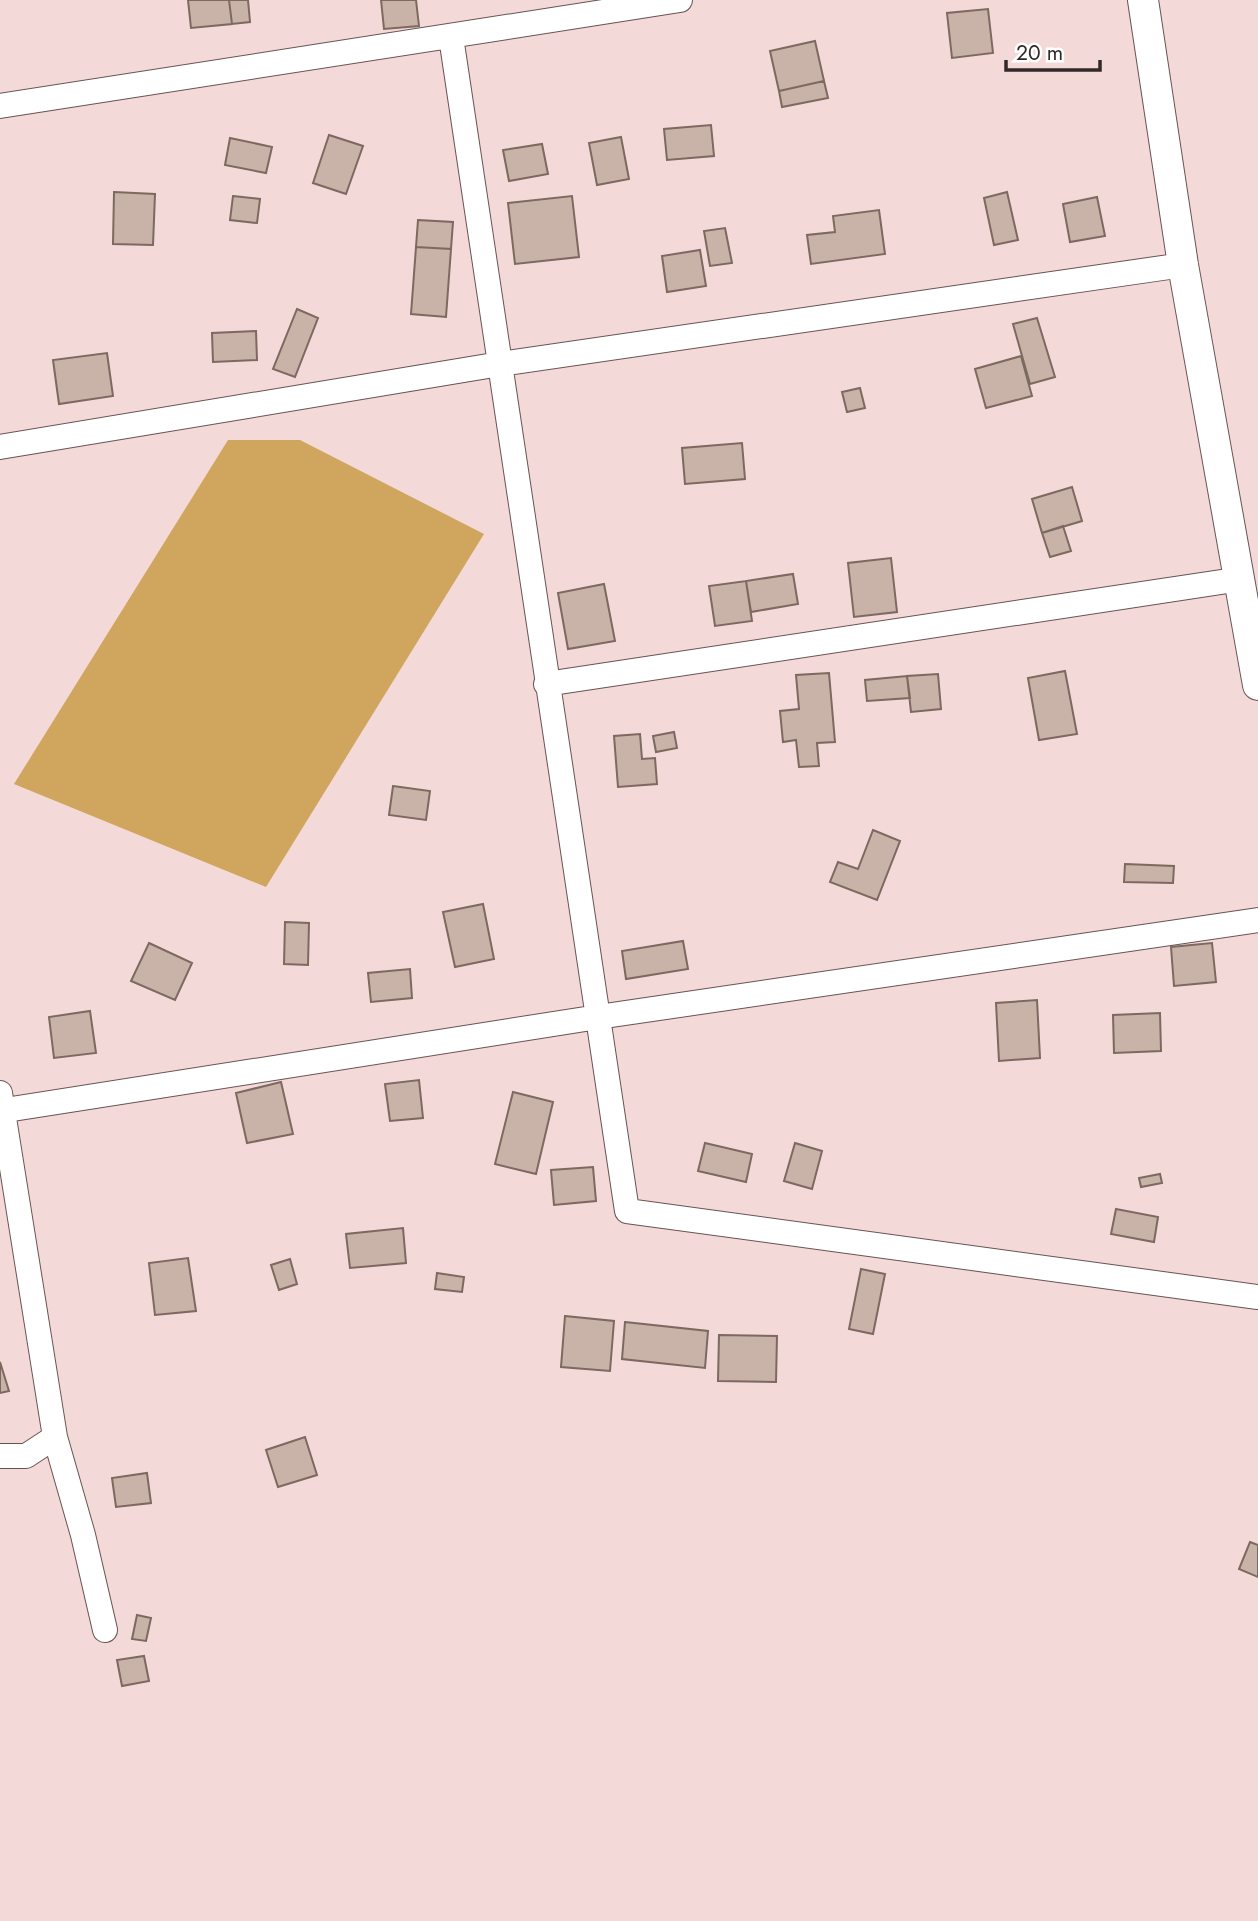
<svg xmlns="http://www.w3.org/2000/svg" width="1258" height="1921" viewBox="0 0 1258 1921" font-family="Jost,sans-serif">
<rect width="100%" height="100%" fill="#f3d9d8"/>
<path fill="#d0a65e" d="M228,440h72l184,94 -218,353 -252,-103z"/>
<path fill="#c9b3a8" stroke="#7c695f" stroke-width="2" d="M188,0h41l3,24 -41,4z
M229,0h19l2,22 -18,2z
M381,0h35l3,26 -35,3z
M988,9l5,44 -41,5 -5,-45z
M815,41l9,40 -45,10 -9,-40z
M824,81l4,17 -46,9 -3,-16z
M711,125l3,31 -47,4 -3,-31z
M329,135l34,11 -17,48 -33,-11z
M621,137l8,42 -32,6 -8,-42z
M230,138l42,9 -6,26 -41,-8z
M542,144l6,30 -39,7 -6,-31z
M114,192l41,2 -2,51 -40,-1z
M1007,192l11,48 -24,5 -10,-47z
M233,196l27,3 -3,24 -27,-3z
M572,196l7,61 -64,7 -7,-61z
M1097,197l8,39 -35,6 -7,-38z
M879,210l6,44 -74,10 -4,-29 28,-3 -2,-16z
M418,220l35,2 -2,27 -35,-2z
M725,228l7,35 -22,3 -6,-35z
M416,247l35,2 -5,68 -35,-3z
M700,250l6,36 -39,6 -5,-36z
M297,309l21,9 -23,59 -22,-8z
M1037,318l18,59 -25,7 -17,-60z
M256,331l1,29 -44,2 -1,-29z
M107,353l6,43 -54,8 -6,-44z
M1021,356l11,40 -46,12 -11,-39z
M860,388l5,20 -18,4 -5,-20z
M742,443l3,36 -60,5 -3,-36z
M1072,487l10,34 -40,12 -10,-34z
M1063,526l8,25 -21,6 -8,-24z
M891,558l6,54 -43,5 -6,-54z
M793,574l5,30 -47,8 -5,-31z
M746,581l6,40 -37,5 -6,-40z
M604,584l11,57 -47,8 -10,-56z
M1065,671l12,63 -38,6 -11,-62z
M829,673l6,69 -18,1 2,23 -20,1 -3,-27 -13,2 -3,-31 19,-2 -3,-34z
M938,674l3,35 -30,3 -4,-36z
M907,676l3,22 -43,3 -2,-21z
M674,732l3,16 -21,4 -3,-16z
M640,734l2,25 13,-1 2,26 -39,3 -4,-51z
M393,786l37,5 -4,29 -37,-5z
M873,830l27,11 -23,59 -47,-18 8,-20 20,7z
M1125,864l49,2 -1,17 -49,-1z
M483,904l11,55 -39,8 -12,-55z
M285,922l24,1 -1,42 -24,-1z
M683,941l5,28 -62,10 -4,-28z
M149,943l43,20 -17,37 -44,-19z
M1212,943l4,39 -42,4 -3,-39z
M410,969l2,29 -41,4 -3,-29z
M1037,1000l3,58 -41,3 -3,-58z
M90,1011l6,42 -42,5 -5,-41z
M1160,1013l1,38 -47,2 -1,-38z
M419,1080l4,38 -33,3 -5,-37z
M281,1082l12,52 -46,9 -11,-50z
M513,1092l40,10 -17,72 -41,-10z
M705,1143l47,11 -6,28 -48,-11z
M795,1143l27,8 -10,38 -28,-8z
M593,1167l3,34 -42,4 -3,-35z
M1160,1174l2,9 -21,4 -2,-9z
M1116,1209l42,8 -4,25 -43,-8z
M403,1228l3,35 -56,5 -4,-34z
M188,1258l8,53 -41,4 -6,-52z
M290,1259l7,25 -18,6 -8,-25z
M861,1269l24,5 -12,60 -24,-5z
M437,1273l27,4 -2,15 -27,-3z
M565,1316l49,5 -4,50 -49,-4z
M625,1322l83,9 -3,37 -83,-9z
M719,1335l58,1 -1,46 -58,-1z
M0,1362l9,29 -9,2z
M305,1437l12,38 -39,12 -12,-37z
M147,1473l4,30 -35,4 -4,-29z
M1250,1542l8,3v32l-19,-8z
M137,1615l14,3 -5,23 -14,-2z
M144,1656l5,25 -27,5 -5,-26z"/>
<g fill="none" stroke-linecap="round" stroke-linejoin="round">
<g stroke="#695353" stroke-width="26">
<path id="minor" d="M451,37l176,1174 631,86
M0,106l680,-106
M0,447l500,-83 683,-99
M546,684l695,-105
M0,1093l55,344 -29,19h-26
M0,1111l598,-94 660,-97
M55,1437l28,98 22,95"/>
</g>
<g stroke="#695353" stroke-width="32">
<path id="tertiary" d="M1143,0l40,265 75,420"/>
</g>
<use href="#minor" stroke="#fff" stroke-width="24"/>
<use href="#tertiary" stroke="#fff" stroke-width="30"/>
</g>
<path d="M1006 60v10h94v-10" fill="none" stroke="#322828" stroke-width="3.5"/>
<text x="1016" y="60" font-size="21" fill="#322828" stroke="#ffffff" stroke-width="5" paint-order="stroke">20 m</text>
</svg>
